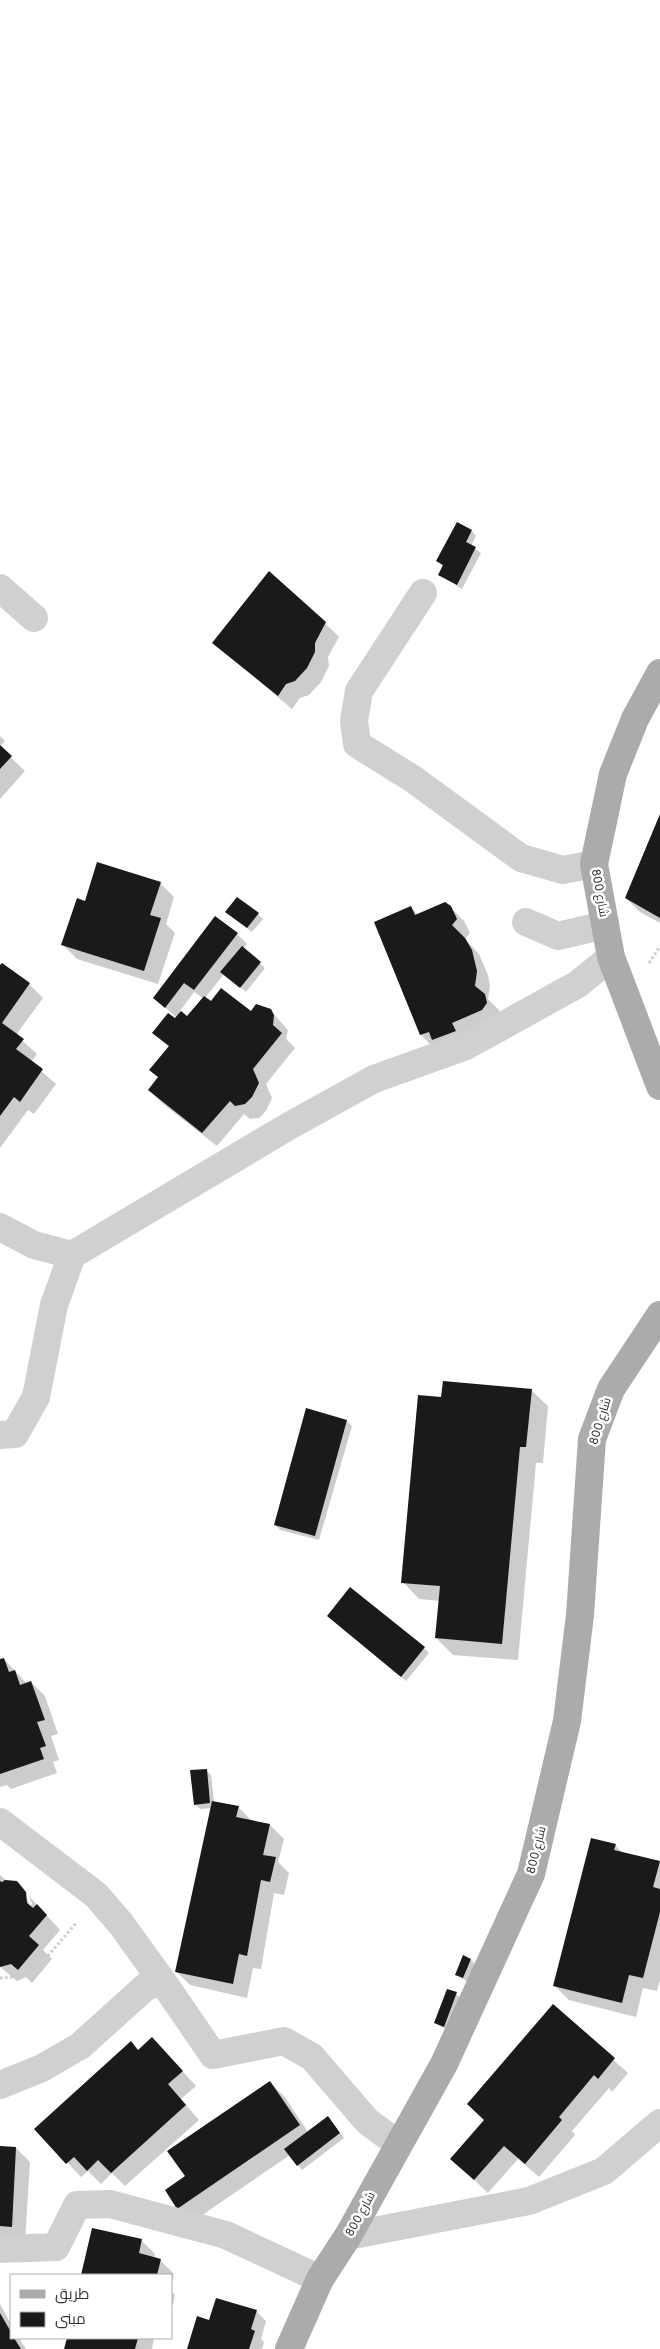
<svg xmlns="http://www.w3.org/2000/svg" width="660" height="2349" viewBox="0 0 660 2349" font-family="Overpass,Cairo,sans-serif">
<rect width="100%" height="100%" fill="#fff"/>
<path fill="#0003" fill-rule="evenodd" d="M472,531l4,5 -5,10 10,7 -19,36 -23,-15 4,-7 -5,-6z
M325,623l14,14 -11,20 1,9 -8,16 -12,13 -9,3 -8,11 -78,-66z
M0,736l5,5 -5,5z
M0,747l25,24 -25,28z
M660,817v106l-20,-11 -14,-14z
M160,883l14,14 -8,27 9,9 -17,51 -81,-25 -14,-14 22,-43z
M411,907l7,8 32,-8 14,14 6,12 -5,6 14,15 9,21 2,11 -2,13 11,11 1,7 -65,32 -14,-14z
M258,914l5,5 -11,13 -20,-15z
M237,934l10,10 -4,5 22,19 -19,24 -22,-18 -19,24 6,5 40,10 19,-3 18,20 -2,9 9,9 -29,36 6,14 -6,13 -7,7 -9,1 -6,-5 -27,32 -54,-42 -14,-14 10,-12 -8,-8 18,-23 -15,-15 23,-14 -22,-20zM194,992l9,6 -15,20 -8,-7z
M0,967l29,17 14,14 -27,37 21,19 -6,8 25,22 -22,30 -6,-4 -28,38z
M531,1390l17,16 -5,57h-7l-18,197 -65,-5 -17,-17 4,-37 -21,-2 -16,-17z
M347,1421l5,5 -33,114 -39,-10 -5,-5z
M328,1616l96,32 5,5 -23,28z
M4,1659l23,25 4,-2 14,14 13,38 -7,2 8,24 -6,2 4,11 -46,16 -4,-4 -7,2v-127z
M206,1770l5,5 3,27 24,5 14,14 18,4 14,14 -6,23 11,11 -5,22 -10,-2 -13,76 -8,-1 -6,30 -57,-13 -14,-14 36,-163 -12,1 -5,-5z
M615,1845l9,9 36,9v117l-3,11 -14,-3 -7,29 -67,-17 -14,-14z
M0,1875l7,6 10,2 43,47 -17,20 9,9 -20,24 -6,-6 -9,4 -17,-14zM25,1894h3l4,10 -2,1z
M471,1960l5,5 -8,17 -11,-7z
M448,1990l14,8 -13,33 -13,-8z
M553,2006l75,67 -16,19 -3,-4 -37,43 3,4 -36,42 -21,-18 -30,34 -36,-34 33,-38z
M138,2051l28,2 30,33 -15,13 18,21 -74,66 -13,-13 -11,11 -13,-13 -7,6 -45,-48z
M270,2083l14,13 24,36 20,-15 16,21 -42,32 -12,-15 -98,67 -14,-14 9,-31z
M0,2145l3,3h13l14,14 -5,78 -25,11z
M93,2229l48,11 14,14 -1,4 6,2 14,14 -3,12v-11h-88z
M171,2291l4,4 -4,17z
M0,2304l11,20v14h8l7,11h-26z
M256,2311l10,10 -5,18 3,3 -2,7h-74l22,-27z
M68,2338h86l-2,11h-87z"/>
<path fill="#1a1a1a" d="M457,522l15,8 -6,12 10,5 -19,38 -19,-10 5,-10 -7,-4z
M269,571l57,51 -11,21v9l-8,16 -12,13 -9,3 -8,12 -66,-53z
M0,745l12,11 -12,13z
M660,814v104l-35,-20z
M97,862l64,20 -11,33 11,3 -17,53 -83,-26 16,-47 8,3z
M237,897l22,16 -12,15 -22,-16z
M445,902l6,4 6,13 -5,6 13,13 7,12 5,21 -2,15 10,8 2,9 -5,7 -30,13 4,8 -24,9 -3,-8 -9,3 -46,-113 37,-16 4,9z
M215,916l23,17 -44,57 -10,-7 -19,25 -12,-10z
M242,946l19,16 -21,26 -20,-16z
M2,963l28,20 -28,40 22,16 -8,10 27,20 -23,33 -6,-5 -14,19v-151z
M221,988l30,23 5,-7 15,5 3,6 -1,10 9,8 -29,36 6,14 -7,14 -7,7 -10,2 -5,-5 -28,32 -54,-43 10,-13 -9,-7 20,-24 -17,-13 16,-20 7,5 6,-7 6,5 17,-20 7,5z
M443,1381l89,8 -6,58h-6l-18,197 -67,-6 5,-52 -39,-3 17,-188 23,2z
M306,1408l41,12 -32,116 -41,-11z
M350,1587l75,60 -24,30 -74,-61z
M4,1658l5,14 6,-2 5,15 11,-4 14,39 -8,2 9,24 -6,2 4,11 -44,15v-115z
M207,1769l3,34 -16,2 -4,-35z
M212,1801l27,5 -3,11 34,7 -7,31 13,2 -6,25 -9,-2 -14,76 -8,-2 -6,30 -58,-12z
M591,1838l25,6 -2,6 46,11 -7,26 7,2v23l-17,66 -14,-3 -7,28 -69,-17z
M5,1880l12,1 9,11 1,11 6,5 4,-4 10,11 -18,21 10,9 -21,25 -7,-6 -11,3v-86l2,1z
M463,1955l8,4 -8,19 -8,-3z
M447,1989l10,3 -13,35 -10,-4z
M553,2004l62,54 -17,21 -4,-4 -35,42 3,3 -37,44 -21,-18 -30,34 -24,-21 34,-39 -17,-16z
M152,2037l31,34 -15,13 18,21 -75,68 -13,-13 -11,11 -13,-14 -8,7 -32,-35 97,-88 7,9z
M270,2081l30,44 -123,84 -12,-19 20,-14 -18,-25z
M328,2116l12,17 -43,33 -13,-17z
M0,2146l16,1 -4,80 -12,-1z
M92,2228l50,11 -3,14 22,6 -4,16h-76z
M216,2298l41,12 -6,19 4,2 -6,18h-62l10,-33 12,4z
M0,2313l11,19v6h3l7,11h-21z
M67,2338h71l-3,11h-71z"/>
<g fill="none" stroke-linecap="round" stroke-linejoin="round">
<path stroke="#cdcdcd" stroke-width="3" stroke-dasharray="2.5 2.5" stroke-linecap="butt" d="M649,963l11,-17
M0,1978l23,-2 23,-18 31,-36"/>
<path stroke="#d0d0d0" stroke-width="28" d="M0,588l34,30
M423,593l-64,98 -5,30 3,23 56,35 108,79 42,12 31,-6
M526,922l32,14 47,-11
M0,1227l34,18 38,10 217,-129 85,-47 92,-33 112,-62 33,-27
M0,1435l15,-1 21,-37 18,-92 18,-50
M0,1822l96,73 25,29 44,61
M0,2085l42,-17 38,-22 70,-63 15,2 48,70 71,-14 28,16 55,64 31,23
M348,2236l181,-35 75,-30 56,-48
M0,2249l56,-2 21,-42 33,-1 116,31 94,44"/>
<path stroke="#ababab" stroke-width="28" d="M660,673l-25,46 -22,55 -19,90 17,93 49,129
M289,2349l31,-70 28,-43 96,-172 87,-190 36,-153 13,-106 12,-176 19,-50 49,-74"/>
</g>
<g text-anchor="middle" stroke-width="5" stroke-linejoin="round" paint-order="stroke">
<g font-size="12" fill="#333" stroke="#fff">
<text transform="translate(600 893) rotate(80)" y="4">شارع 800</text>
<text transform="translate(600 1421) rotate(-73)" y="4">شارع 800</text>
<text transform="translate(536 1850) rotate(-76)" y="4">شارع 800</text>
<text transform="translate(360 2214) rotate(-61)" y="4">شارع 800</text>
</g>
</g>
<rect x="10" y="2274" width="162" height="65" fill="#ffffff" stroke="#adadad"/>
<rect x="20" y="2290" width="25" height="8" fill="#ababab" stroke="#adadad"/>
<text x="55" y="2299" font-size="15" fill="#333333">طريق</text>
<rect x="20" y="2312" width="25" height="15" fill="#1a1a1a" stroke="#adadad"/>
<text x="55" y="2324" font-size="15" fill="#333333">مبنى</text>
</svg>
